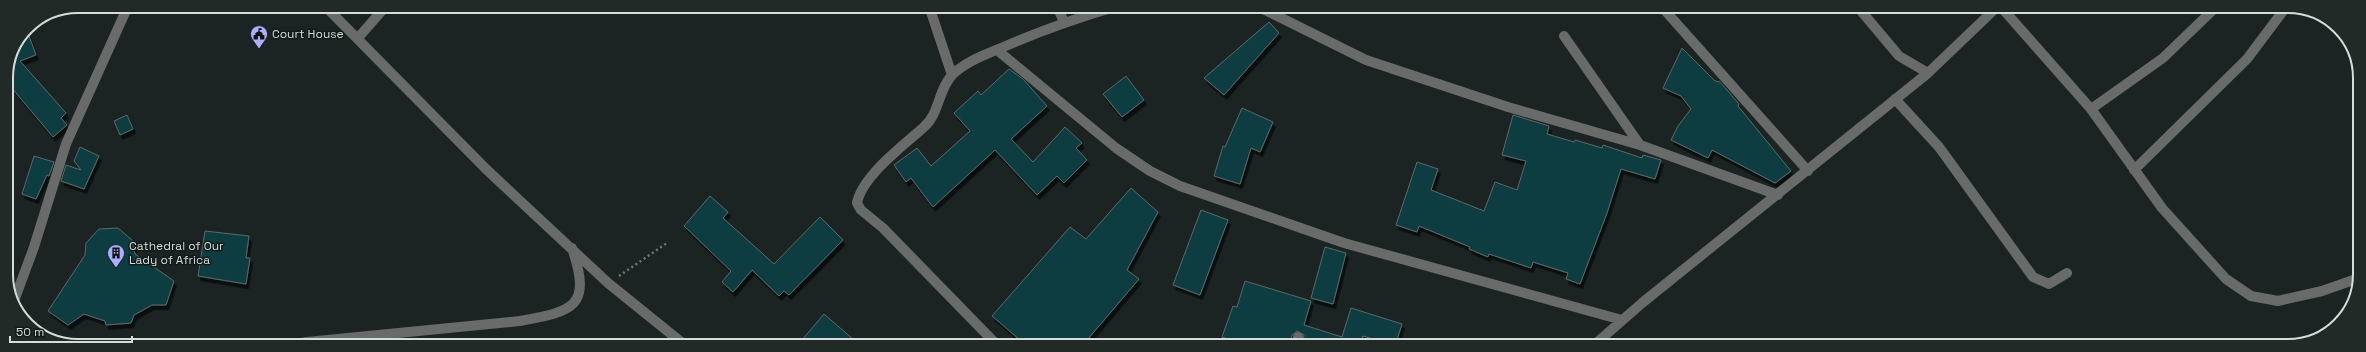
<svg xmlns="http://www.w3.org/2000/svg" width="2366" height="352" viewBox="0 0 2366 352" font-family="'Space Grotesk',sans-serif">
<defs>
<filter id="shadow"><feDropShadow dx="2.5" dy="4.5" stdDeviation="0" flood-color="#0009"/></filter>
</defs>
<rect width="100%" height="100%" fill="#1b2422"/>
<path fill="#0e3e41" stroke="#5d6868" filter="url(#shadow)" d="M1269,22l10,11 -55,62 -20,-17z
M26,28l10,27 -16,6 46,52 -5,5 6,7 -14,12 -42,-50 -5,2v-11l6,-28z
M1682,48l33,33 5,1 19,22 -1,2 53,65 -16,12 -63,-33 -4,8 -37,-18 7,-14 13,-17 -10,-13 -18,-8z
M1009,69l14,10 24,27 -36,33 22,23 32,-35 17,16 -6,5 11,12 -23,23 -7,-7 -20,19 -42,-45 -62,57 -22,-29 -5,4 -12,-17 23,-17 14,18 39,-35 -16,-18 24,-22 3,4z
M1126,76l18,24 -22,17 -19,-23z
M1242,108l31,14 -13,30 -9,-4 -11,36 -26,-8 9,-30 2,1z
M127,115l6,14 -13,6 -6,-14z
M1513,115l36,11 -2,8 27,8 1,-2 27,8 1,-3 39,13 1,-3 18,5 -6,19 -34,-10 -14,44 -27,71 -14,-5 2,-6 -35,-11 -2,6 -42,-14 -1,3 -19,-8 1,-2 -51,-21 -2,6 -21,-7 21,-63 21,7 -7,21 53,21 11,-29 22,8 9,-29 -24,-6z
M80,147l19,9 -15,33 -23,-8 5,-16 15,5 -7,-9z
M34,156l20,6 -5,14 -2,-1 -11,24 -14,-5z
M1131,188l27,24 -31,58 12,9 -57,67h-55l-35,-30 78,-89 16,12z
M710,196l18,16 -5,6 51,46 46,-47 23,23 -54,55 -5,-4 -5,5 -27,-26 -19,22 -11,-10 9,-11 -47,-45z
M1201,210l27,10 -28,75 -27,-10z
M118,228l14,12 3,14 39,27 -8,24h-14l-18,10 -3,8 -25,2 -1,-4 -21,-7 -16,11 -20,-14 37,-56 1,-12 13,-14z
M205,231l44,5 -3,22h4l-4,26 -48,-8z
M1325,247l21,6 -13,51 -22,-6z
M1245,281l66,20 -7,24 38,12 9,-29 51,16 -7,22 -32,-10 -3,10h-58l2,-11 -7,-4 -5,4 -3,11h-43l-24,-9 11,-31 4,1z
M824,314l37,32h-64z"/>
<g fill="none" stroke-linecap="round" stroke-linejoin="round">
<path stroke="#707876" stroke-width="2.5" stroke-dasharray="2 3" stroke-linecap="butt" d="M619,276l48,-33"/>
<path stroke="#686b69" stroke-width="10" d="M325,6l161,163 122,114 78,63
M929,6l23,69
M1057,6l7,16
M1257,6l109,54 142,47 132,38 138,50
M1661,6l147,165
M1857,6l42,50 29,17
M2001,7l90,102 71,99 64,71 25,17 27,5 44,-10 37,-13
M1564,36l76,109
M358,38l28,-32
M997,50l119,98 34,23 30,15 164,57 278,77
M1895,99l44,48 94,130 16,7 18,-11
M2091,109l72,-51 53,-51
M2134,170l113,-111 39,-52
M14,301l20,-54 32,-103 62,-138
M292,345l15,-3 213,-21c54,-10 72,-14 52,-73
M998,346l-115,-118 -22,-18 -4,-7c5,-27 47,-58 67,-76 16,-14 14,-38 29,-53 13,-12 31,-19 48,-26 39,-17 75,-30 117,-42
M1295,346l3,-9
M1593,346l49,-43 286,-230 69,-66"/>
</g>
<defs>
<g id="civic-pin" transform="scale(0.9)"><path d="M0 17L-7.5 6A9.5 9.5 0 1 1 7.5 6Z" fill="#acaffb" stroke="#121b19"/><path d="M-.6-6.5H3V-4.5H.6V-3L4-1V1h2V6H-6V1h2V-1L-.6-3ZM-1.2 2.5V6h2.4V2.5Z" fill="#111"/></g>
<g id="building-pin" transform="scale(0.9)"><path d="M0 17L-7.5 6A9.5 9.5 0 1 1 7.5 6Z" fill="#acaffb" stroke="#121b19"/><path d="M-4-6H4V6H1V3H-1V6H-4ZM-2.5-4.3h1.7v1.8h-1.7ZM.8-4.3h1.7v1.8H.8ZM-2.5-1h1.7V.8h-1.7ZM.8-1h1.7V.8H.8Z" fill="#111"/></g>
</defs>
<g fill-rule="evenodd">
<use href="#civic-pin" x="259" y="34"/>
<use href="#building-pin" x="116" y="253"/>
</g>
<g text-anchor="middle" stroke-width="3" stroke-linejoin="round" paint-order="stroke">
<g font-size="12" fill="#d6dcda" stroke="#121b19" text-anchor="start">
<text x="272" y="38">Court House</text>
<text x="129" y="250">Cathedral of Our<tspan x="129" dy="14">Lady of Africa</tspan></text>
</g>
</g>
<path d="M0 0H2366V352H0ZM78 13H2288A65 65 0 0 1 2353 78V274A65 65 0 0 1 2288 339H78A65 65 0 0 1 13 274V78A65 65 0 0 1 78 13Z" fill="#222a28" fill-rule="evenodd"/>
<path fill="none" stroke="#d6dcda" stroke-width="2" d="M78 13H2288A65 65 0 0 1 2353 78V274A65 65 0 0 1 2288 339H78A65 65 0 0 1 13 274V78A65 65 0 0 1 78 13Z"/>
<path d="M10 336v6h122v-6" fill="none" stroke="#d6dcda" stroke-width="2"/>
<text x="16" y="336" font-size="12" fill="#d6dcda" stroke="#121b19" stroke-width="3" paint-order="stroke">50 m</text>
</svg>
